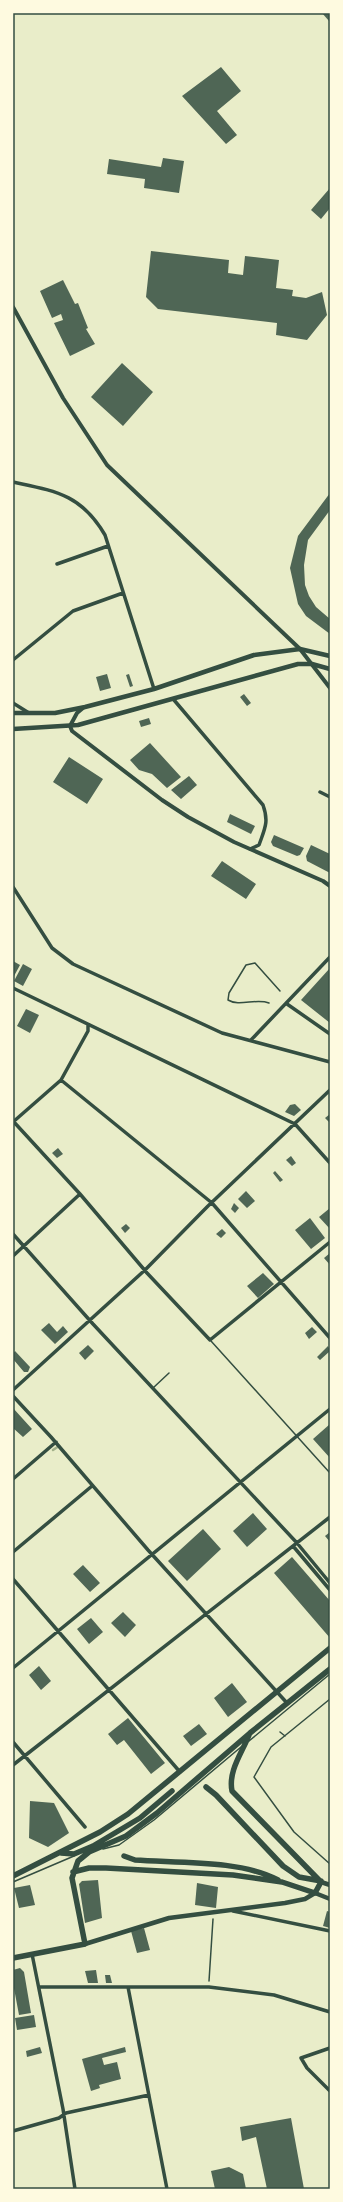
<svg xmlns="http://www.w3.org/2000/svg" width="343" height="2202" viewBox="0 0 343 2202" font-family="Mulish,sans-serif">
<rect width="100%" height="100%" fill="#e9edc9"/>
<g fill="none" stroke-linecap="round" stroke-linejoin="round">
<path stroke="#a3b18a" stroke-width="2.5" d="M53,1450l6,-4"/>
</g>
<path fill="#4f6655" d="M322,13h8v7l-1,1z
M221,67l20,24 -24,20 20,24 -11,9 -44,-48z
M163,158l21,3 -5,32 -35,-5 1,-9 -38,-5 2,-15 52,8z
M330,188v20l-9,11 -10,-9z
M151,251l78,9 -1,13 15,2 2,-19 34,4 -3,28 17,2 -1,6 14,2 16,-6 5,23 -20,25 -31,-5 1,-12 -119,-14 -12,-12z
M63,280l12,24 3,-1 10,25 -2,1 9,15 -25,12 -16,-33 9,-3 -2,-6 -9,4 -12,-27z
M122,363l31,29 -30,34 -32,-29z
M330,493v17l-22,30 -4,25 1,20 4,11 7,11 14,12v15l-24,-18 -8,-12 -8,-36 8,-32z
M107,674l4,14 -11,3 -4,-14z
M129,674l4,12 -3,1 -4,-12z
M244,694l7,9 -4,3 -7,-9z
M149,718l2,6 -10,3 -2,-6z
M150,743l31,34 -14,11 -15,-14 -13,-4 -9,-10z
M69,757l34,22 -16,25 -34,-22z
M189,776l8,9 -16,14 -10,-9z
M230,814l25,12 -4,8 -24,-12z
M274,835l30,13 -4,7 -3,1 -24,-10 -2,-4z
M311,845l19,9v19l-23,-12 -1,-5z
M222,861l34,23 -10,15 -35,-23z
M13,961l7,4 -7,13z
M23,964l9,5 -9,17 -9,-5z
M330,968v55l-29,-23z
M26,1009l13,6 -9,18 -13,-7z
M295,1104l6,6 -7,6 -9,-4 5,-7z
M330,1114v9l-5,-5z
M58,1148l5,6 -6,4 -5,-5z
M291,1156l5,7 -4,3 -6,-6z
M275,1171l8,9 -3,2 -7,-9z
M246,1191l9,10 -8,7 -9,-9z
M234,1203l5,5 -4,5 -4,-4z
M330,1208v21l-11,-12z
M310,1218l15,20 -14,11 -16,-19z
M126,1224l4,4 -5,5 -4,-5z
M222,1229l4,4 -5,5 -5,-4z
M330,1253v12l-6,-7z
M263,1273l11,11 -16,14 -11,-12z
M49,1323l8,9 6,-6 5,6 -13,12 -14,-14z
M312,1327l5,5 -8,7 -4,-6z
M88,1345l6,6 -9,9 -6,-7z
M328,1346l2,5 -10,9 -3,-3z
M15,1351l15,16 -2,5h-4l-11,-13v-5z
M13,1408l19,21 -9,8 -10,-9z
M330,1424v34l-17,-19z
M253,1513l14,16 -20,18 -14,-16z
M203,1529l18,20 -34,32 -19,-20z
M330,1532v10l-5,-6z
M292,1557l38,44v37l-56,-65z
M83,1565l17,18 -10,9 -17,-18z
M123,1612l13,13 -11,12 -14,-14z
M91,1618l12,14 -14,12 -12,-15z
M39,1666l12,15 -10,9 -12,-15z
M232,1683l15,19 -19,15 -14,-19z
M128,1718l37,45 -14,11 -27,-34 -7,5 -9,-11z
M199,1724l8,10 -16,12 -8,-10z
M30,1801l24,2 15,30 -21,14 -19,-9z
M98,1880l4,38 -17,5 -6,-39 3,-3z
M197,1883l21,4 -2,21 -21,-3z
M30,1885l5,20 -16,3 -5,-20z
M327,1911l3,1v16l-7,-2z
M144,1928l6,22 -13,3 -6,-22z
M20,1968l4,4 7,41 -12,2 -6,-32v-13z
M96,1970l2,13h-10l-3,-12z
M105,1975h5l2,8h-6z
M34,2015l2,12 -19,3 -2,-12z
M40,2047l2,6 -15,4 -1,-6z
M125,2047l1,5 -24,6 2,7 13,-3 4,17 -22,6 1,3 -9,3 -9,-32z
M291,2118l13,71h-37l-11,-52 -14,4 -2,-14z
M229,2167l14,7 3,15h-31l-4,-18z"/>
<g fill="none" stroke-linecap="round" stroke-linejoin="round">
<path stroke="#344e41" stroke-width="1.5" d="M330,1699l-59,48 -17,30 40,55 36,32
M280,1732l5,4
M209,1981l4,-62"/>
<path stroke="#344e41" stroke-width="1.5" d="M269,1003c-13,-5 -30,4 -41,-3l1,-7 17,-28 9,-2 25,28
M211,1341l119,132
M153,1388l16,-15
M249,1741l81,-67
M103,1849l16,-4 35,-25 87,-73
M13,1882l61,-26"/>
<path stroke="#344e41" stroke-width="3.5" d="M13,482c42,9 68,12 92,53l49,154
M57,564l51,-18
M13,660l60,-49 50,-18
M174,700l89,105c6,17 2,23 -4,40l-9,4
M13,703l16,10
M320,792l10,5
M13,887l39,61 21,16 149,69 108,29
M13,988l282,136 35,39
M287,1004l43,30
M251,1040l79,-83
M61,1080l151,123 118,135
M13,1121l67,73 67,79 63,67 120,-98
M13,1122l48,-42 27,-49v-6
M13,1234l80,90 204,219 33,40
M13,1256l67,-62
M13,1390l132,-120 63,-64 122,-116
M13,1396l38,41 97,113 139,153
M13,1479l43,-37
M293,1546l37,44
M13,1552l79,-66
M13,1579l167,193
M13,1668l317,-259
M13,1742l72,85
M13,1765l317,-248
M233,1911l97,20
M32,1954l31,155 12,80
M39,1987h170l65,8 56,17
M128,1987l39,202
M330,2048l-29,10 6,10 23,23
M13,2131l46,-13 7,-5 83,-18"/>
<path stroke="#344e41" stroke-width="4" d="M13,307l50,91 44,67 193,184 30,39
M83,708l-6,5 -7,13 2,5 90,69 26,17 46,25 89,39 7,5"/>
<path stroke="#344e41" stroke-width="4.5" d="M13,713h42l30,-6 69,-18 100,-34 46,-6 30,7
M13,729l65,-4 220,-61h14l18,5
M321,1882l9,3
M85,1944l84,-26 116,-15 20,-4 10,-6 15,6"/>
<path stroke="#344e41" stroke-width="5.5" d="M249,1735c-7,18 -21,36 -17,56l89,91
M206,1787l10,8 67,71 16,11 22,4
M61,1853l13,1 19,-8 47,-28 32,-27
M124,1856l11,4c42,3 107,0 143,20
M73,1872l16,-4h17l127,7 49,7 33,11 6,-11
M13,1876l87,-44 28,-18 202,-166
M13,1958l72,-14 -13,-66 6,-17 11,-9 37,-16 31,-23 93,-80 80,-64"/>
</g>
<rect width="343" height="2202" fill="none" stroke="#fefae0" stroke-width="28"/>
<rect x="14" y="14" width="315" height="2174" fill="none" stroke="#344e41" stroke-width="1.5"/>
</svg>
